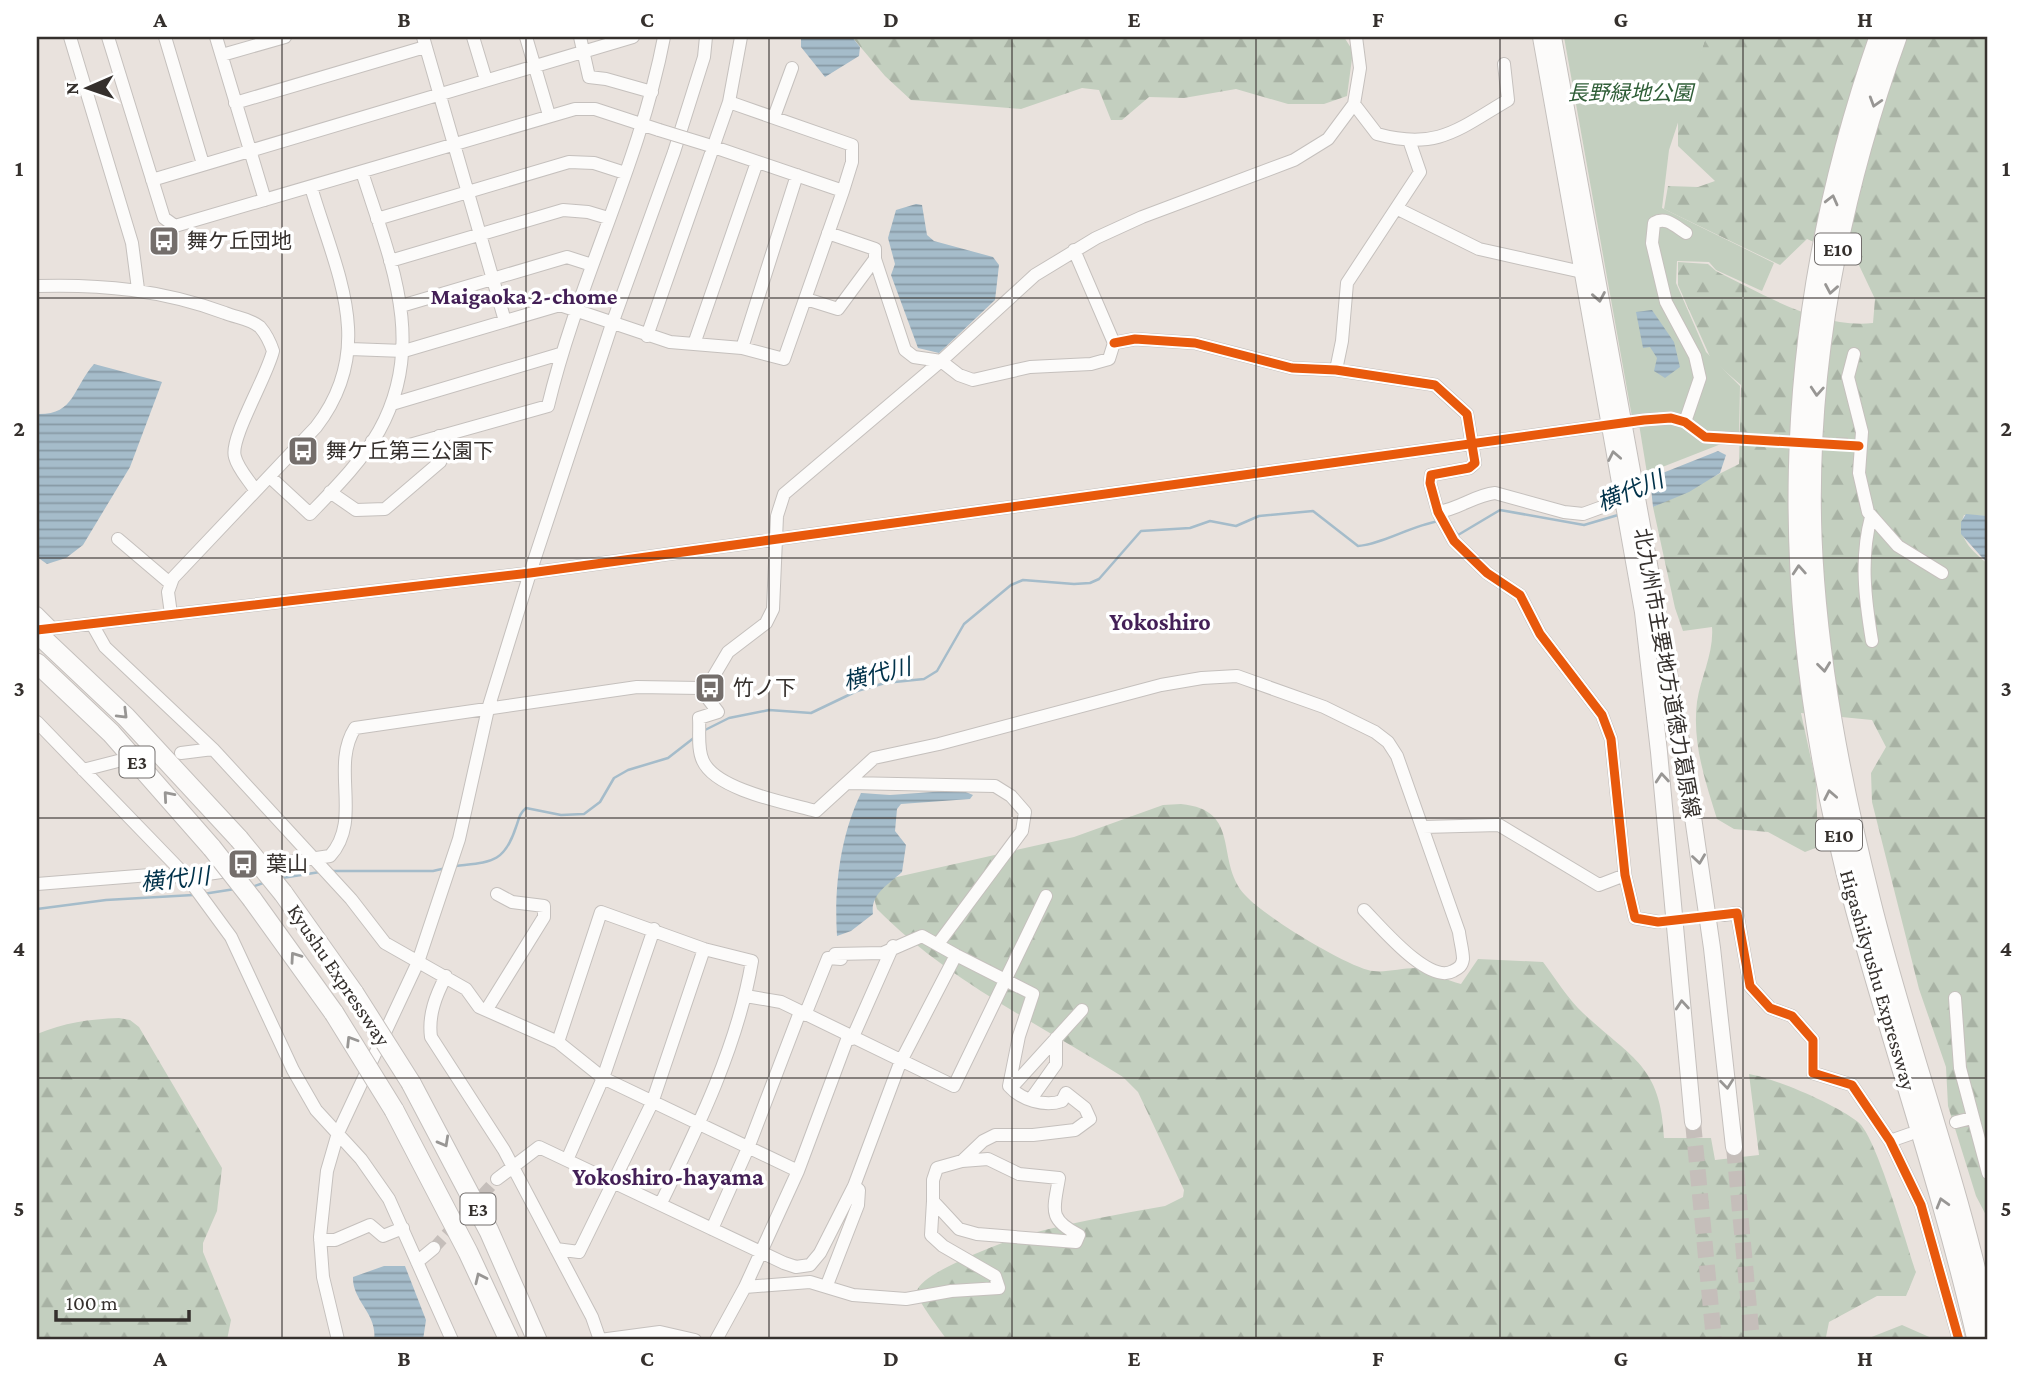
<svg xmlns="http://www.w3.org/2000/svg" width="2025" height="1377" viewBox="0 0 2025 1377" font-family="'Crimson Pro','Noto Sans JP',serif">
<defs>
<pattern id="forest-firs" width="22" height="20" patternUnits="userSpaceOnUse" patternTransform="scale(1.75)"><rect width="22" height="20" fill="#c3cfbf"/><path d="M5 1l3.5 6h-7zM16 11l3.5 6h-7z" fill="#a8b2a4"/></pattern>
<pattern id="water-rules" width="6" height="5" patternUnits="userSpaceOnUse" patternTransform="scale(1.75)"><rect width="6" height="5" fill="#a5bcca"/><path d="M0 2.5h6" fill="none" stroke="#8799a4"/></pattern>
</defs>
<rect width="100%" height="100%" fill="#e9e2dd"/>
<path fill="url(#forest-firs)" d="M852,37h492l9,14 -6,45 -23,8h-36l-52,-15 -52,9 -35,-1 -27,23h-11l-12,-30 -17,-2 -61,21 -110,-9 -26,-24z
M1706,37h282v479l-24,-1c-9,22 9,37 24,49v655l-12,-23 -28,-90 -2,-39 -27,-78 -47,-187 -1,-29 15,-26 -14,-27 -71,-7 15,69 2,65 -13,5 -37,-20 -34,-3 -17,-10c-12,-39 -25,-76 -20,-117 4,-26 17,-49 15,-75l-29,4 -8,-23 -22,-101 86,-43 2,-79 -30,-26 -33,-74v-23l30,2 8,7c47,23 103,58 157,52l2,-24 -18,-38 -50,-22 -27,26 -116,-56 4,-23 30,1 17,-6 -37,-35v-32z
M1181,804c62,6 33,57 64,91 19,21 94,67 123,75 14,4 32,-2 48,-2 10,1 32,13 45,16l17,-25 65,3c13,17 25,37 40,51 48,45 78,52 81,125h47l4,22 44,-5 -10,-81c28,5 86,30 109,48 19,15 48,122 58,150l-10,24h-29l-48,26 -3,15 11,3h-890c-6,-9 -31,-40 -30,-49 4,-19 93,-52 112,-57 45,-12 91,-20 136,-28l18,-9 1,-7 -46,-98 -15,-15c-84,-53 -176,-97 -246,-168l-3,-11 5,-17 195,-44 89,-32z
M119,1018l11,2 9,7 83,141 -5,43 -14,32v9l28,68 -4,20h-190v-306c27,-11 52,-15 82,-16z
M1902,1325l34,15h-72z"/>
<path fill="#c3cfbf" d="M1564,37h142l-37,113 -7,58 112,55 -12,28 -46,-21 -7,-8 -32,-1 -1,22 30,69 34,34 -1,51 -92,36 -9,-55 -6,-1z"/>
<path fill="url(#water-rules)" d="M801,37h51l8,10 -1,9 -34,21 -24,-30z
M916,204l6,1 5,30 7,6 59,16 6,8 -4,35 -56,53 -21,-5 -27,-73 4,-11 -7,-26 8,-28z
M1652,310l22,32 6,25 -15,11 -11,-7 3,-13 -7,-11 -7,1 -7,-36z
M94,364l68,18 -32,85 -47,78 -17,13 -19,6 -10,-7v-143c38,1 35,-25 57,-50z
M1718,451l8,4 -6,18 -31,19 -36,15 -3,-29z
M1966,514l22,2v48l-27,-30v-12z
M961,790l12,5 -3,4 -69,5 -4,5 -2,22 11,14 -4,27c-14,13 -32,22 -29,42l-22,17 -14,5c-3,-49 3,-99 24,-143l29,2z
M384,1266h21l21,54 -3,20h-49c4,-26 -22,-39 -21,-63z"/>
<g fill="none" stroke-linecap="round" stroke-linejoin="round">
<path stroke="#a5bcca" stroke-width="2.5" d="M1455,531l3,4 42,-25 84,15 34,-10
M703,731l26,-13 40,-8 42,3 46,-22 28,-8 39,-4 13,-8 27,-47 47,-39 12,-5 51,4 16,-1 9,-4 42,-48 49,-3 20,-7 26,5 23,-10 54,-5 45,35c25,-2 52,-20 81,-25
M456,866c34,-4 48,-2 60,-39 3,-8 3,-13 10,-19l35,7 23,-1 16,-12 14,-24 14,-8 40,-12 27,-21
M330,871h103l13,-3
M282,878l38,-6
M252,887l14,-5
M203,894l32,-5
M37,909l69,-9 87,-5"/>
<path stroke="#c5beba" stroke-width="12" stroke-dasharray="12 6" stroke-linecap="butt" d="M1746,439l107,5
M1658,922l66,-7
M434,1248l63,-69"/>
<path stroke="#c5beba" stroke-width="16" stroke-dasharray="16 8" stroke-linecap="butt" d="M1693,1122l21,218
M1734,1147l18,193"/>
<g stroke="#c5c0bd" stroke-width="14">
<path id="minor" d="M70,37l62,206 6,46
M108,37l56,181 11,8 400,-117h20l64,21
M165,37l38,127
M216,37l49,163
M423,37l82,284
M473,37l13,43
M526,37l23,78
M580,37l9,40 17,2 46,13
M222,55l63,-18
M235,103l190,-56
M1354,104l23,30c61,17 83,-6 131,-34l-4,-36
M774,117l18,-49
M708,145l135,46
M152,180l481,-143
M1398,209l81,40 103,23
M377,219l192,-57 25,1 31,10
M828,233l47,16v10l30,91 9,7 27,4 18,14 14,5 57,-13 61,-3 18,-5 5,-16 -40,-93
M390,261l173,-51 25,2 20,6
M37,286c65,-2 126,4 188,27 12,5 24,5 35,14 6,7 10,15 13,24 -6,26 -44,88 -38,106 3,12 14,23 20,33
M806,299l32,10 37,-50
M401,306l166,-49 25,8
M647,336l82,-234 12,-65
M1114,343l21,-4 60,4 97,25 44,2 99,15 32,29 8,49 -6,5 -38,7 -1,8 8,29 16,29 33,32 33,22 20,39 62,81 9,24 14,136 10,43 23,4
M694,344l63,-182
M742,348l55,-173
M350,349l54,2 156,-46 110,37 72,6 42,11 59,-168 9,-29v-17l-123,-43
M1854,354l-6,23 14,55 -3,41 9,39 30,34 44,27
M1336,370l6,-29 5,-58 73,-111 -11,-32
M392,404l168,-50
M1685,422l15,-44 -5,-22 -29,-54 -14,-59 2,-20c12,-7 21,3 32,10
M372,441l16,10 160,-45c30,-126 92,-242 116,-369
M270,477l40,37c24,-25 52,-53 69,-83 49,-88 11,-171 -17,-259
M330,492l26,18 29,-1 55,-47 4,-8 -5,-18
M1438,512c21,-3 37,-17 57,-19l69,19 19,2 33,-12
M1871,517c-11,41 -6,82 1,124
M118,539l53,45
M37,613l14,14
M171,614l-3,-22 5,-14 143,-151c62,-80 20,-155 -5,-240
M92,624l13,23 108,102 138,150 34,44 81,46 13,18 79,35 45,36 195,93
M37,630l493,-57 1114,-153 27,-2 14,4 20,15 41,2
M700,688l18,24 -19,6c1,13 -2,31 4,43 13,29 84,42 113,50l58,-53 65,-14 222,-59 41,-7 35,-2 87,31 51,25 13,10 9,14 62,176c1,9 4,19 4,27 -1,7 -4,9 -10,12 -24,14 -72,-44 -89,-61
M37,722l150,155 44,60 62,133 23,40 45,49 28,40 63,141
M181,753l32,-4
M83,770l35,-9
M848,783l147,3 16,10 14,16 -3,19 -84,113
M1423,827l76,-2 100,60 26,-10
M37,884l113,-9 37,2 143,-21c33,-36 0,-89 25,-128l282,-41 63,1 12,-9 16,-27 38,-29 7,-14 4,-93 7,-22 157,-133 94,-86 61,-37 46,-21 152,-57 34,-21 26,-35 6,-36 -4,-31
M1724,915l13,-2 13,73 20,22 22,8 21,24v33l39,12 38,56 31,64 38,135
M446,976c-10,19 -18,39 -15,61l73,113 88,167 8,23
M746,996l35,6 173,84 92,-190
M1955,998l5,70 28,105
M487,1009l57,-92v-11l-32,-4 -15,-8
M805,1015l23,-57 13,1
M852,1039l41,-93
M558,1042l43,-130 103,37 48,12c-14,84 -54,166 -91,242
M1011,1088l71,-78
M1031,1099l25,-35v-26
M1956,1122l16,-4
M1890,1141l20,-7
M567,1160l36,-82 51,-149
M497,1179l42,-32 245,116 12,4 14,-2 10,-12 34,-67 46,-123 56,-108 -34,-19 -39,17 -48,1
M933,1201v-21l4,-12 25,-7 21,-20 12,-6h38l42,-5 15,-11 -5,-11 -19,-15 -4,8c-17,6 -41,-1 -53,-15l10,-50 14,-42 -77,-39
M712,1229l36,-81 52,-136
M320,1240h15l35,-15 13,11 20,-8
M556,1249l23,3 73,-149 52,-154
M417,1262l17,-14
M827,1285l31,-80 1,-15 -5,-4
M745,1287l53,-116 50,-134
M338,1340l-15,-63 -3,-40 7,-66 11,-38 80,-171 41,-123 29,-130 42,-136 82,-249 62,-172 30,-95 2,-20
M600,1340l60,-8 35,8
M716,1340l29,-53 65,-5 43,13 53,4 45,-8 48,-3 -4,-12 -52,-30 -12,-11 2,-34 26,28 18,5 99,8 3,-7c-32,-16 -25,-26 -20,-57l-40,-4 -31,-15 -26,2"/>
</g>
<g stroke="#c5c0bd" stroke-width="18">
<path id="major" d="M1541,37l102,575 16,140 34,370
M1553,37l132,725 27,186 22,199"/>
</g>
<g stroke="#c5c0bd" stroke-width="21">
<path id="highway" d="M1879,37c-103,294 -104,571 -24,871 39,144 89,286 122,432
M1897,37c-57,159 -91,330 -85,500 5,123 29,245 59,365 35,141 87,278 117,421
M37,633l89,84 113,122
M37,663l74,70 101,115
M283,893l71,100
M252,899l82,114
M411,1083l78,148 48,109
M394,1110l74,142 41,88"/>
</g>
<use href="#minor" stroke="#fcfbfa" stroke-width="12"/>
<use href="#major" stroke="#fcfbfa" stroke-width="16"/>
<use href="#highway" stroke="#fcfbfa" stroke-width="19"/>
<g stroke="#c5c0bd" stroke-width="14" stroke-linecap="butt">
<path id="minor-bridge" d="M659,130l49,15"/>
</g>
<g stroke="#c5c0bd" stroke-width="21" stroke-linecap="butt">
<path id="highway-bridge" d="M239,839l44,54
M212,848l40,51
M354,993l57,90
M334,1013l60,97"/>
</g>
<use href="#minor-bridge" stroke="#fcfbfa" stroke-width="12"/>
<use href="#highway-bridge" stroke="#fcfbfa" stroke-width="19"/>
<g stroke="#fff" stroke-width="13">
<path id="cycleway" d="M1114,343l21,-4 60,4 97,25 44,2 99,15 32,29 8,49 -6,5 -38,7 -1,8 8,29 16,29 33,32 33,22 20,39 62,81 9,24 14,136 10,43 23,4 79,-9 13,73 20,22 22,8 21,24v33l39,12 38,56 31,64 38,135
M37,630l493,-57 1114,-153 27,-2 14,4 20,15 154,9"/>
</g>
<use href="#cycleway" stroke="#e8590c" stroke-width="9"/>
</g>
<defs><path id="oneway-chevron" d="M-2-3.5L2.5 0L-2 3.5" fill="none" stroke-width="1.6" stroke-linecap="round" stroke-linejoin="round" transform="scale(1.75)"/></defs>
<g stroke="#989694">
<use href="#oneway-chevron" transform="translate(1875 102) rotate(107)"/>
<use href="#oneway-chevron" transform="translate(1832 200) rotate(-76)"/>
<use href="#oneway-chevron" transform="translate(1831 289) rotate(100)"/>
<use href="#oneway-chevron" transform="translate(1599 297) rotate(80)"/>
<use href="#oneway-chevron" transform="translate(1817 391) rotate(94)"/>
<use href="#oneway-chevron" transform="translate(1614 456) rotate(-101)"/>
<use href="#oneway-chevron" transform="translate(1799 570) rotate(-94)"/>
<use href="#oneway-chevron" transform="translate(1824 667) rotate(83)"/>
<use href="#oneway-chevron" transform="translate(123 714) rotate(45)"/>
<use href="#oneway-chevron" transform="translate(1662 778) rotate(-95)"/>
<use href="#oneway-chevron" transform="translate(1830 795) rotate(-101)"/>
<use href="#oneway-chevron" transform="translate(168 796) rotate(-131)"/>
<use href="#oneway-chevron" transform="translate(1699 859) rotate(82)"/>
<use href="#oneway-chevron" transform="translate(295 957) rotate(-125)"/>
<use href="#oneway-chevron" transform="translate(1682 1005) rotate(-95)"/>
<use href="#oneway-chevron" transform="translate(351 1041) rotate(-122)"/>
<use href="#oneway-chevron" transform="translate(1727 1084) rotate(84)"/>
<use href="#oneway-chevron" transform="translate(444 1142) rotate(61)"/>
<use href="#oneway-chevron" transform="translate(1942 1203) rotate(-106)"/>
<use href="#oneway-chevron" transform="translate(480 1278) rotate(-115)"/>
</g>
<path fill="none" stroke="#35302d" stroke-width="2" stroke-opacity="0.55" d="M282,37v1303M526,37v1303M769,37v1303M1012,37v1303M1256,37v1303M1500,37v1303M1743,37v1303M37,298h1951M37,558h1951M37,818h1951M37,1078h1951"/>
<defs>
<g id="bus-square" transform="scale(1.575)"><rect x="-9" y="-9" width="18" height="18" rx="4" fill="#746e6b" stroke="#fff"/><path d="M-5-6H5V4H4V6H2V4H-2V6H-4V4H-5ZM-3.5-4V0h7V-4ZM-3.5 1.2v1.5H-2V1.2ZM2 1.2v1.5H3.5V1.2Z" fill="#fff"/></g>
</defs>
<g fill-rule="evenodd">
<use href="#bus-square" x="164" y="241"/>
<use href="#bus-square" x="303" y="451"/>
<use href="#bus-square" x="710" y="688"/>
<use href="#bus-square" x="243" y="864"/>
</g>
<g text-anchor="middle" stroke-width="7" stroke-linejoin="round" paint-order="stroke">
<g fill="#fff" stroke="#726e6c" stroke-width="2">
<rect x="1815" y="233.5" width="46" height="31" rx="5"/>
<rect x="119.5" y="746.5" width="35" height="31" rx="5"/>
<rect x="1816" y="819.5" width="46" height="31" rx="5"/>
<rect x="460.5" y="1193.5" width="35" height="31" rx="5"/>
</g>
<g font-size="19" font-weight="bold" fill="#35302d">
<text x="1838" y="256">E10</text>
<text x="137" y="769">E3</text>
<text x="1839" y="842">E10</text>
<text x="478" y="1216">E3</text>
</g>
<g font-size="21" font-style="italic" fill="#2f5e37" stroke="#fff">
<text x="1630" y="100">長野緑地公園</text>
</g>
<g font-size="21" fill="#35302d" stroke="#fff" text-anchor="start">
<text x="187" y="248">舞ケ丘団地</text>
<text x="326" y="458">舞ケ丘第三公園下</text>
<text x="733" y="695">竹ノ下</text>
<text x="266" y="871">葉山</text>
</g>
<g font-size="21" fill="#35302d" stroke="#fff">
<text transform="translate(1667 673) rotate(80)" y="7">北九州市主要地方道徳力葛原線</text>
<text transform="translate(339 975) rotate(56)" y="7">Kyushu Expressway</text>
<text transform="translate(1878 980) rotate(74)" y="7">Higashikyushu Expressway</text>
</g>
<g font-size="23" font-weight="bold" fill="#431f56" stroke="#fff">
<text x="524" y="304">Maigaoka 2-chome</text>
</g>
<g font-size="23" font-style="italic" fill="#01324a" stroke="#fff">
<text transform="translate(1630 491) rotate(-22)" y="8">横代川</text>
<text transform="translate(877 674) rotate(-14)" y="8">横代川</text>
<text transform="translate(175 879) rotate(-6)" y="8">横代川</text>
</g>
<g font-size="24" font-weight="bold" fill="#431f56" stroke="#fff">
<text x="1160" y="630">Yokoshiro</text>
<text x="668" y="1185">Yokoshiro-hayama</text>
</g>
</g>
<rect width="2025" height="1377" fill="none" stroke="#ffffff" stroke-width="77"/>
<g transform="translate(88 88) rotate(268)" stroke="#ffffff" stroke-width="5" paint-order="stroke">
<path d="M0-5L12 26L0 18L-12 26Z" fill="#35302d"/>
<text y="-10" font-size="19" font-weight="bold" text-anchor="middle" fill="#35302d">N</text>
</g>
<path d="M56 1310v10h133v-10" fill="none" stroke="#35302d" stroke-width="3.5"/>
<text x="66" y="1310" font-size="21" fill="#35302d" stroke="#ffffff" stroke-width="5" paint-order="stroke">100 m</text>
<rect x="38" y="38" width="1948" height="1300" fill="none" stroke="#35302d" stroke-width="2.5"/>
<g font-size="23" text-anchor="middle" font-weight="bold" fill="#35302d">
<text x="160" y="27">A</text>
<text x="404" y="27">B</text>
<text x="647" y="27">C</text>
<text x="891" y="27">D</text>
<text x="1134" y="27">E</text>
<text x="1378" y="27">F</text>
<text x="1621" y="27">G</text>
<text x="1865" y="27">H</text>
<text x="19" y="176">1</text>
<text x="2006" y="176">1</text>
<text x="19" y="436">2</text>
<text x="2006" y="436">2</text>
<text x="19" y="696">3</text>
<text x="2006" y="696">3</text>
<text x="19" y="956">4</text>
<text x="2006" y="956">4</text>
<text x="19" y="1216">5</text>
<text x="2006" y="1216">5</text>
<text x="160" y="1366">A</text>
<text x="404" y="1366">B</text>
<text x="647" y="1366">C</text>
<text x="891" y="1366">D</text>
<text x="1134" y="1366">E</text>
<text x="1378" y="1366">F</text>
<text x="1621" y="1366">G</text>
<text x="1865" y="1366">H</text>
</g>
</svg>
